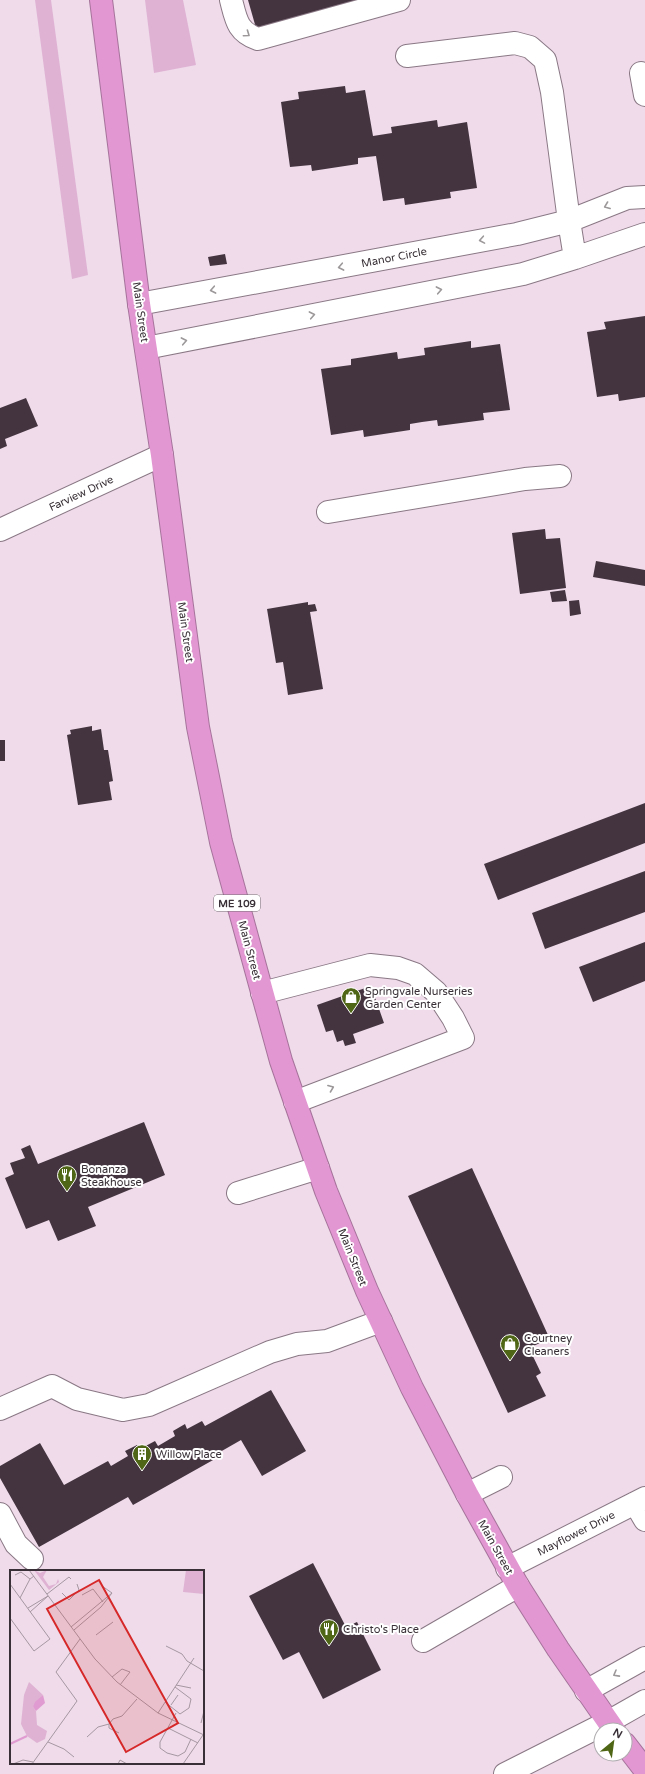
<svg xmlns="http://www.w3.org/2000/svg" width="645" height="1774" viewBox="0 0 645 1774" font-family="'Varela Round',sans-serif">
<rect width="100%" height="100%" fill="#efdbea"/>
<path fill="#dfb2d4" d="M35,0h16l37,275 -16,4z
M145,0h38l13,65 -42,8z"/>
<path fill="#443440" d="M248,0h121l-113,28z
M345,86l1,7 19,-3 8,46 19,-3 -1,-6 46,-7 1,7 29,-5 10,66 -27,4 1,6 -46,7 -1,-7 -21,3 -7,-45 -18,2v6l-46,7 -1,-6 -21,2 -9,-65 18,-3 -1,-7z
M225,254l2,10 -17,2 -2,-9z
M645,316v81l-26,4 -1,-7 -21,3 -10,-65 19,-3 -2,-7z
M471,341v7l29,-4 10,66 -27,3 1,7 -46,6 -1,-6 -15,2 -12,2v6l-46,7 -1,-7 -32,5 -10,-66 30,-4v-6l46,-7 1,7 27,-4 -1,-7z
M26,398l12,28 -33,13 2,7 -7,3v-41z
M545,529l1,10 14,-1 6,50 -46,6 -8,-61z
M596,561l49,9v16l-52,-9z
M565,590l2,11 -15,1 -2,-10z
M579,600l2,14 -11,2 -1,-15z
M308,602v3l7,-1 2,7 -7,1 13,77 -35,6 -5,-33 -7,1 -9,-54z
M92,726v5l9,-2 3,21h4l5,31 -4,1 3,18 -34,5 -11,-70 4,-1 -1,-4z
M0,740h5v21h-5z
M645,803v40l-147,57 -14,-36z
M645,871v41l-100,37 -13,-36z
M645,942v39l-52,21 -14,-35z
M371,986l13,37 -31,11 3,9 -11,3 -2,-6 -6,2 -4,-12 -7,2 -9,-27z
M144,1122l21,53 -77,32 8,19 -38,15 -9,-21 -23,9 -21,-51 9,-4 -4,-11 15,-5 -4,-9 9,-4 8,19z
M472,1168l76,167 -10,4 2,4 -11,5 12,25 -5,3 10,20 -38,17 -100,-217z
M271,1390l35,61 -44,25 -21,-36 -21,12 2,3 -89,50 -5,-8 -89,50 -39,-69v-12l40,-23 24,42 44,-24 3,5 17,-10 -3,-5 12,-6 3,4 15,-8 3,5 17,-10 -2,-5 12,-7 2,5 15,-8 3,5z
M313,1563l33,64 11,-5 24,48 -58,29 -24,-47 -16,8 -34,-64z"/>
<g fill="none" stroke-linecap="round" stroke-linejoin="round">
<g stroke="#8a7885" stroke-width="24">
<path id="minor" d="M231,0c5,19 6,32 27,39l141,-39
M407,56l108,-13 15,4 15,13 7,32 17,129 6,37
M641,73l4,22
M139,304l378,-70 52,-13 58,-23 18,-1
M146,348l377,-74 52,-16 70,-24
M328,512l197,-33 35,-3
M0,530l162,-75
M262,993l108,-28 28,3 17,6 21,18 17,26 10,20 -168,64
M238,1193l80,-25
M0,1409l52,-23 25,13 46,11 26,-5 121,-53 27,-8 30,-3 54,-20
M467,1494l34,-17
M635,1503l10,17
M0,1514l16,30 16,15
M507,1568l138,-70
M423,1641l95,-55
M586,1691l59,-33
M505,1774l103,-52 37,-21"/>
</g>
<g stroke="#a6739b" stroke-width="24">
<path id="highway" d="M101,0l38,304 23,151 36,272 23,115 60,219 45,130 41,100 45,97 55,106 51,92 40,63 56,81
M625,1744l20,26"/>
</g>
<use href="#minor" stroke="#fff" stroke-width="22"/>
<use href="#highway" stroke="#e297d2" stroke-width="22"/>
</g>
<defs><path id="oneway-chevron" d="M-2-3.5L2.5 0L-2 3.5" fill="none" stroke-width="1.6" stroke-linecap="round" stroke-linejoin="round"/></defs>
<g stroke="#9c989a">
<use href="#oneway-chevron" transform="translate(247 34) rotate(35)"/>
<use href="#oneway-chevron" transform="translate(607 206) rotate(159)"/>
<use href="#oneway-chevron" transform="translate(482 240) rotate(170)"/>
<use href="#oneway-chevron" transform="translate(341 267) rotate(169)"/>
<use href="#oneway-chevron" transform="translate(213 290) rotate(169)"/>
<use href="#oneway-chevron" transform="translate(439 290) rotate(-11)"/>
<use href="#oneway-chevron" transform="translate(312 315) rotate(-11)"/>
<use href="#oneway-chevron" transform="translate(184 341) rotate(-11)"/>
<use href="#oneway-chevron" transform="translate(331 1088) rotate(-21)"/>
<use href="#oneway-chevron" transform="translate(616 1674) rotate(151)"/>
</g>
<defs>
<g id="shop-pin" transform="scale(1)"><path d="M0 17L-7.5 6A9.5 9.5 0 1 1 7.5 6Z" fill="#4e6615" stroke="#fff"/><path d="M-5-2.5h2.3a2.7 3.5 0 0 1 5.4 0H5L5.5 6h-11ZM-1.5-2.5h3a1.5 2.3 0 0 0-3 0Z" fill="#fff"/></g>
<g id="restaurant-pin" transform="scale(1)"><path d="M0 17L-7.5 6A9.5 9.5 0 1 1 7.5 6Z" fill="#4e6615" stroke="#fff"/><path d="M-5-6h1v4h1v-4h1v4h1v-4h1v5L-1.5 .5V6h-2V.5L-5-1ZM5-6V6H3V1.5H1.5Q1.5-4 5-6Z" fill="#fff"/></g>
<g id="building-pin" transform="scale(1)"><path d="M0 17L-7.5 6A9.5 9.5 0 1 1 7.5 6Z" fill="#4e6615" stroke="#fff"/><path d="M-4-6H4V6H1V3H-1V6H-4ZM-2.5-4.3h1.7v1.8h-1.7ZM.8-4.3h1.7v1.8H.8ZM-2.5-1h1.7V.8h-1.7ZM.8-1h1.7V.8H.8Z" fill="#fff"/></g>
</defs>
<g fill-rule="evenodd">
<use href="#shop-pin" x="351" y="997"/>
<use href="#restaurant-pin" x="67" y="1175"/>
<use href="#shop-pin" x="510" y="1344"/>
<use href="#building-pin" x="142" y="1454"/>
<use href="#restaurant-pin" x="329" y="1629"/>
</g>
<g text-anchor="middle" stroke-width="4" stroke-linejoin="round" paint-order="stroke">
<rect fill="#fff" stroke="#746e72" stroke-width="1" x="214" y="895" width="46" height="16" rx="3"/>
<g font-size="10" font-weight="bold" fill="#383036">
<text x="237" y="907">ME 109</text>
</g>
<g font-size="11" fill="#383036" stroke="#fff">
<text transform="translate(394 257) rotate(-11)" y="4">Manor Circle</text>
<text transform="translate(141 312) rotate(82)" y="4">Main Street</text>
<text transform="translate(81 493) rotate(-25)" y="4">Farview Drive</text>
<text transform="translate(186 632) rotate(82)" y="4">Main Street</text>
<text transform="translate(250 950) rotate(75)" y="4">Main Street</text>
<text transform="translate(353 1257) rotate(68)" y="4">Main Street</text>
<text transform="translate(576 1533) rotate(-27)" y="4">Mayflower Drive</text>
<text transform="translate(496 1547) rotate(61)" y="4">Main Street</text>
</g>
<g font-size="11" fill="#383036" stroke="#fff" text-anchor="start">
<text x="365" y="995">Springvale Nurseries<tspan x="365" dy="13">Garden Center</tspan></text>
<text x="81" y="1173">Bonanza<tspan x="81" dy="13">Steakhouse</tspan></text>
<text x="524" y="1342">Courtney<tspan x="524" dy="13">Cleaners</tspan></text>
<text x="156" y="1458">Willow Place</text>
<text x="343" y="1633">Christo's Place</text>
</g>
</g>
<g transform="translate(10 1570)">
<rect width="194" height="194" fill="#efdbea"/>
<path d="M24,0l6,3 7,-3 -4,7 6,9 7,-2 2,-5 1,3 -10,8zM176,0h18v24l-21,-2zM19,112l14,13 -10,12 3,4 1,14 10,6 -2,8 -8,4 -10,-7 -6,-12 3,-29z" fill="#dfb2d4"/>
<path d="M33,125l2,8 -9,8 -3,-4 2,-5z" fill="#e09bd0"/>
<path fill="none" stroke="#e09bd0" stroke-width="2" d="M0,174l17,-8"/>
<path fill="none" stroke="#a697a2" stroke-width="1" d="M19,0l66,89 22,23 41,31 46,22M5,5l6,-3 9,7M0,14l40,55 -16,12 -24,-33M92,16l10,7M52,23l7,7 10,-10 -2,-6M37,24l22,-17 2,2M72,25l11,-6 10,13M10,28l10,-19 4,-3M18,38l20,-12M20,42l18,-16M61,57l41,-34M64,60l27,-23 11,-14M86,65l17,-13M156,76l16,8 5,7 17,10M102,107l10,-8 8,3 -10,13M166,115l15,3M155,132l15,12 9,-6 2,-9 -16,-12M161,135l7,-10M148,143l36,-55M166,143l-16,29v6l7,5 11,3 7,-4 6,-13M191,153l3,-12M158,158l30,15M109,163l-10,-5v-4l4,-5 9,-3 15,-17M77,167l11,-10 11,-3M38,172l16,7 10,8M3,194l10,-4 10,2M22,194l45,-63 -21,-29 24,-33M108,194l2,-4 7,4M173,194l20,-29"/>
<path fill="#d62828" fill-opacity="0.15" stroke="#d62828" stroke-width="2" d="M89,10l79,143 -52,29 -79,-143z"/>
<rect width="194" height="194" fill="none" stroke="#383036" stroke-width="2"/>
</g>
<g transform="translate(613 1742) rotate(29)"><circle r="19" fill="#ffffff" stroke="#afacaf"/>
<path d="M0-3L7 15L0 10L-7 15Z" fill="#4e6615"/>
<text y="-6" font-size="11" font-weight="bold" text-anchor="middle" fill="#383036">N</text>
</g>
</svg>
